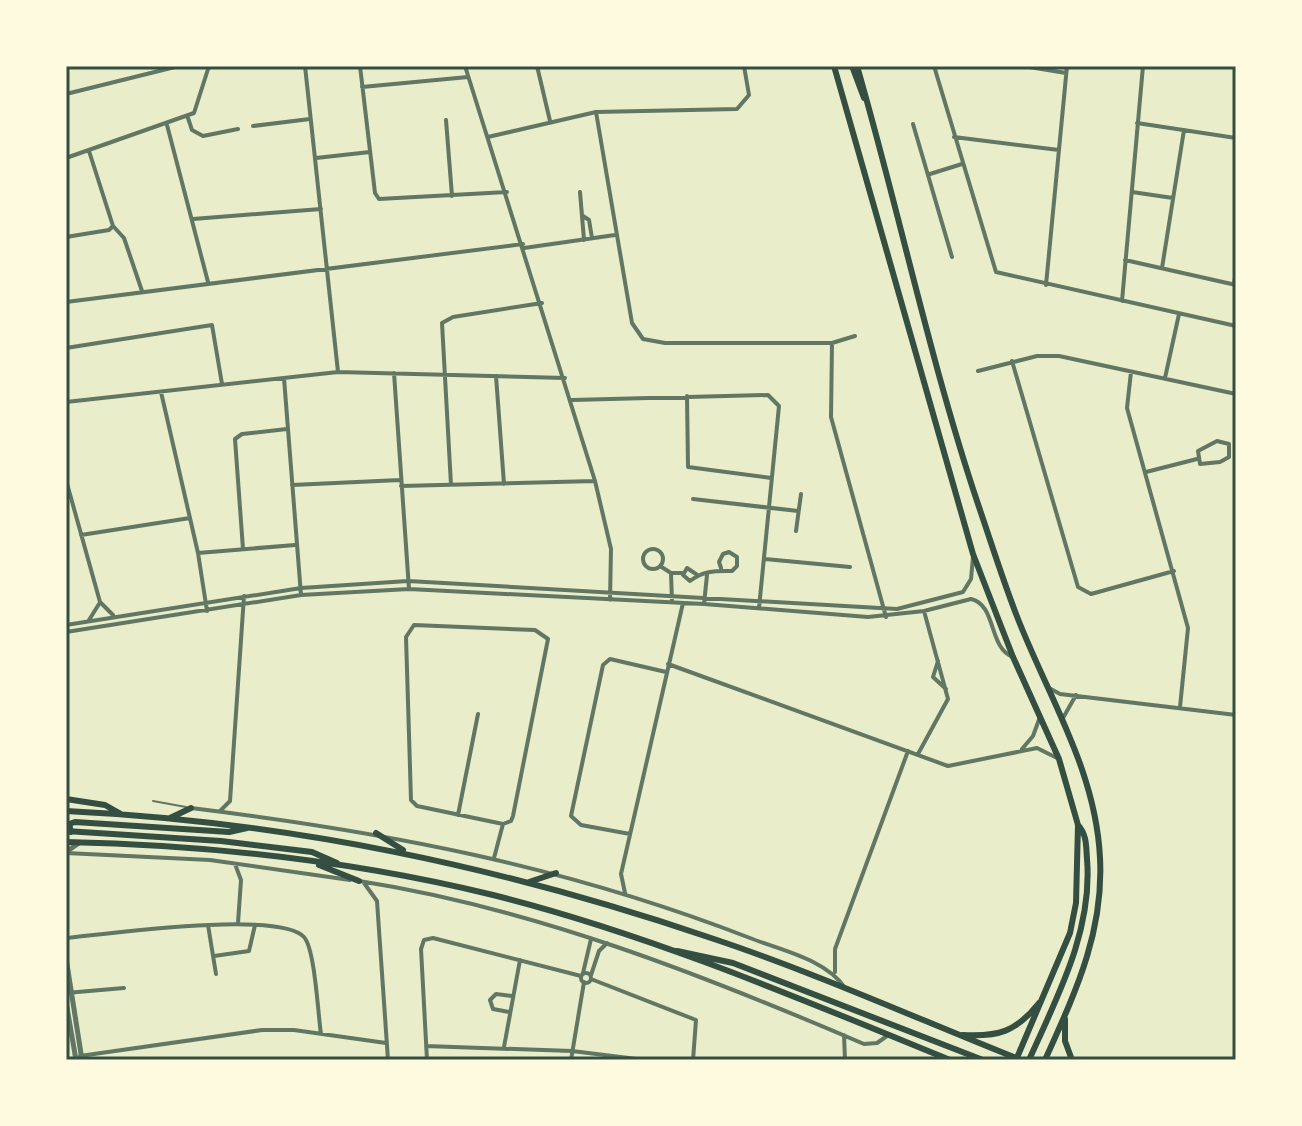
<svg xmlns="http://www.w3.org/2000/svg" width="1302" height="1126" viewBox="0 0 1302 1126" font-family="Bitter,serif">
<rect width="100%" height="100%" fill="#e9edc9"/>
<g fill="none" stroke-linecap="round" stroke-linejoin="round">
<path stroke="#617663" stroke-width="2" d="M153,801l33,6"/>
<path stroke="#617663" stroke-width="4" d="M305,66l33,306
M360,66l15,127 4,6 128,-7
M465,66l130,415 16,68 -1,51
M537,66l13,55
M934,66l62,206 240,54
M1023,66l43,7
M362,87l106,-10
M66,94l113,-28
M596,112l36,211 11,16 22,4h167l-1,74 55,200
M188,118l4,12 11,6 35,-7
M446,120l6,76
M1137,123l99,15
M913,124l39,133
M167,125l41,157
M253,126l57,-7
M488,137l108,-25 141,-3 12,-14 -5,-29
M954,137l105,13
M66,158l128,-45 15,-47
M316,158l54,-6
M930,174l32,-10
M580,192l4,48
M1132,192l41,6
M583,216l6,4 3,18
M193,219l128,-10
M113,226l11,12 18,53
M66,237l43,-7 4,-4 -24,-75
M524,248l91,-13
M1125,260l111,25
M1162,268l22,-138
M1234,284l2,-12
M1046,285l21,-219
M1122,301l21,-235
M66,302l457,-58
M832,343l23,-7
M66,348l146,-23 10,59
M1012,361l66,226 13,7 83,-23
M978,371l59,-15h22l177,38
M1131,372l-4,36 61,220 -8,79
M394,373l15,216
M496,376l8,108
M284,378l17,217
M1165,378l14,-64
M161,392l37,161 9,58
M687,396l1,71 83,11
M572,400l196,-5 11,11 -20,202
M66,402l272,-30 227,6
M1217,441l12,3v13l-9,5 -20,2 -2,-13z
M1146,472l51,-13
M66,480l34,122 13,13
M292,485l108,-5
M451,485l-9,-162 11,-6 89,-14
M401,486l194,-5
M693,499l105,12
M796,531l5,-37
M81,535l109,-17
M243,549l-8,-110 7,-5 45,-5
M643 559a10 10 0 1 1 20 0a10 10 0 1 1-20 0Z
M198,553l97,-8
M765,559l85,8
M660,566l11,7h12
M671,573l1,29
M696,574l-9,-6 -4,7 7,6c14,-11 26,-10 42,-10l5,-5v-9l-8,-5 -6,2 -4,8 2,6
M704,604l3,-29
M89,620l10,-16
M66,625l235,-37 107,-7 489,28 66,-17 8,-13 2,-22
M66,632l235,-37 108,-6 295,15 164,13 56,-6 47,-12c26,6 17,49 42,58
M938,661l-5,16 13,12
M668,664l280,102 89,-18 22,11
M1049,688l11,6 176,21
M1063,718l13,-23
M1022,749l11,-13 7,-19
M918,754l30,-55 -24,-88
M191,808c196,24 374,58 559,130 30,12 76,21 95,50
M221,810l9,-9 14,-205
M458,815l20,-101
M630,834l-49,-9 -10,-9 32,-151 7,-6 56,13
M66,853l144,7 140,20
M494,858l9,-34 8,-3 2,-5 35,-177 -13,-9 -121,-5 -8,12 5,163 6,6 86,18
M235,864l6,16 -3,43
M359,881c174,27 344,94 505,163l13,-1 10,-7
M364,883l13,18 11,159
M625,893l-4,-19 62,-271
M208,925l8,49
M66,938c40,-4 213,-28 238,-1 11,12 14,78 17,97
M214,956l35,-5 6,-26
M835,972v-23l73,-198
M581 978a5 5 0 1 1 10 0a5 5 0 1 1-10 0Z
M583,973l8,-34
M591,975l8,-24 8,-8
M591,979l105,41 -3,40
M66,993l58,-5
M509,1012l-16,-3 -3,-9 6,-6 16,2
M844,1035l1,25
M426,1046l146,5 73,9
M504,1047l16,-87
M80,1056l182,-26h32l92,13
M427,1060l-6,-111 3,-9 9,-2 148,38
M571,1060l13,-78"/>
<path stroke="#617663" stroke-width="5" d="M66,852l13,-9
M66,958l16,102
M66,1002l10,58"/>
<path stroke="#344e41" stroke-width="6" d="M834,66l139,488 40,103 46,102 19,66 -2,78 -6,30 -54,127
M852,66l12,32
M857,66c42,145 73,295 121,438 13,38 25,77 40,115 31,79 78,152 82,239 4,75 -25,135 -55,202
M66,799l39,6 16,9
M66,811c224,11 433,55 645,127 105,35 207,81 310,122
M170,818l21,-10
M66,831l155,10 91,11 25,11
M71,832l-2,-8 6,-2 154,10 18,-4
M376,833l27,17
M66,842c143,3 288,19 427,53 156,39 308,104 457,165
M319,865l40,16
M529,882l27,-9
M677,951l56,12 250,97
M1065,1019v22l7,19
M963,1035c35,2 53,-3 76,-32
M1029,1060c28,-63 64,-129 58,-201 -1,-13 0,-24 -9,-34"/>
</g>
<rect width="1302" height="1126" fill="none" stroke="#fefae0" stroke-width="136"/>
<rect x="68" y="68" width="1166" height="990" fill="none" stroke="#344e41" stroke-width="3"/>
</svg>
